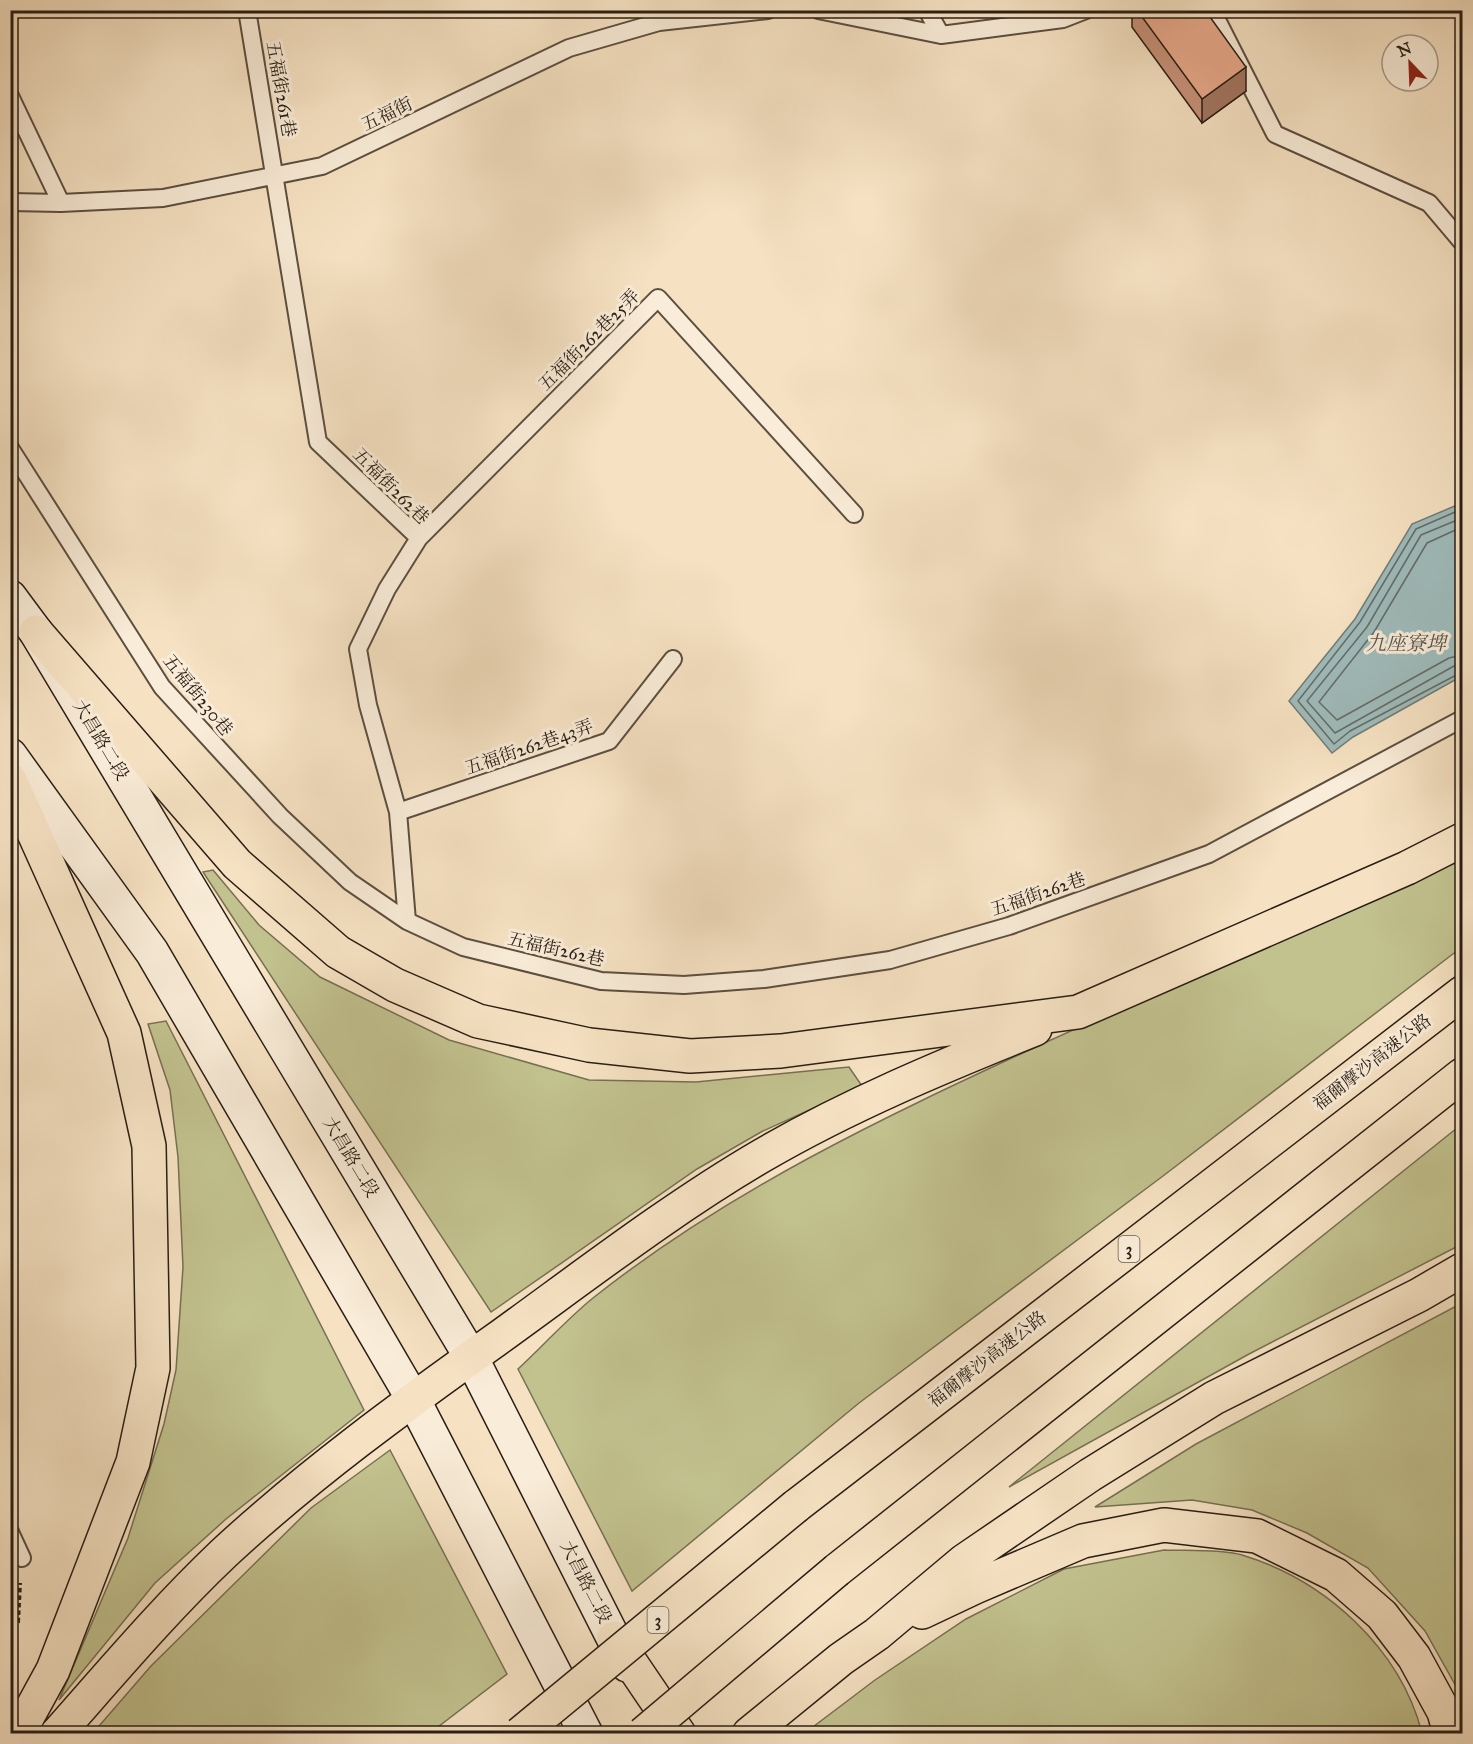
<svg xmlns="http://www.w3.org/2000/svg" width="1473" height="1744" viewBox="0 0 1473 1744" font-family="'IM FELL Great Primer','Noto Serif TC',serif">
<rect width="100%" height="100%" fill="#f6e2c3"/>
<filter id="stains"><feTurbulence type="fractalNoise" baseFrequency=".00333" numOctaves="4"/><feColorMatrix values="0 0 0 0 .2 0 0 0 0 .09 0 0 0 0 .02 0 0 0 .5 -.17"/></filter>
<radialGradient id="worn" r=".72"><stop offset=".6" stop-color="#630" stop-opacity="0"/><stop offset="1" stop-color="#630" stop-opacity=".3"/></radialGradient>
<path fill="#c2c28f" stroke="#767052" stroke-width="1.5" d="M1462,860v87l-299,229 -304,227 -227,188 -114,-222c25,-23 49,-50 75,-71 136,-108 291,-181 447,-253 140,-64 281,-124 422,-185z
M213,870l46,55 61,52 129,63 140,40 107,2 153,-15 13,19 -101,46 -64,37 -206,143 -288,-440z
M166,1021l198,389 -138,109 -71,64 -96,117 69,-162 36,-114 12,-54 7,-103 -5,-110 -8,-67 -22,-66z
M1462,1124v120l-213,110 -240,133z
M1462,1303v394l-37,-66 -57,-63 -61,-35 -55,-23 -60,-10 -97,7 101,-63z
M390,1450l117,224 -77,59h-337l58,-67 160,-158z
M1164,1550c23,1 57,-1 78,5 83,25 158,93 180,178h-617l70,-53 91,-61 98,-50z"/>
<path fill="#9fbcbc" stroke="#707d79" stroke-width="1.5" d="M1462,503v173l-109,61 -21,16 -43,-52 66,-82 57,-95z"/>
<g fill="none" stroke-linecap="round" stroke-linejoin="round">
<path stroke="#646d68" stroke-width="1.5" d="M1462,509l-46,20 -56,93 -62,79 36,43 16,-13 112,-59
M1462,518l-41,17 -54,92 -60,74 28,32 119,-67 8,-2
M1462,527l-35,16 -53,89 -55,70 18,18 112,-62 13,-3"/>
<g stroke="#5c4f40" stroke-width="20">
<path id="service" d="M247,10l71,432 101,96
M818,10l123,25 122,-16 23,-9
M927,10l14,25
M1212,10l63,124 154,69 33,39
M10,96l51,107
M10,202l51,1 102,-5 159,-32 247,-118 90,-26 109,-12
M10,448l152,239 118,129 70,66 57,39 56,26 138,34 83,4 80,-6 126,-19 119,-34 200,-72 253,-135
M398,812l211,-71 64,-82
M407,921l-9,-109 -30,-107 -10,-56 29,-60 32,-51 239,-240 196,216
M10,1532l12,26"/>
</g>
<g stroke="#291e14" stroke-width="36">
<path id="secondary" d="M10,597l26,35 435,725 156,308
M10,755l142,197 261,447 173,335"/>
</g>
<g stroke="#291e14" stroke-width="36">
<path id="motorway" d="M36,632l201,232 101,88 57,33 83,36 111,24 101,11 91,-5 297,-39 329,-144 55,-28
M10,780l114,253 25,113 4,222 -20,94 -80,208 -35,64
M796,1506l666,-513
M837,1570l625,-495
M922,1612l53,-25 108,-46 81,-16 93,11 79,39 46,40 32,42 30,55 6,22
M614,1638l65,96
M57,1734c54,-61 107,-124 166,-180 85,-79 180,-148 274,-215 86,-62 175,-131 266,-184 86,-50 180,-89 272,-126
M749,1734l92,-75 36,-25 87,-73 126,-86 124,-77 205,-103 43,-25"/>
</g>
<path stroke="#291e14" stroke-width="4" stroke-dasharray="4.5 3" stroke-linecap="butt" d="M10,1635l8,-13 2,-39"/>
<use href="#service" stroke="#f9ecd8" stroke-width="16"/>
<use href="#secondary" stroke="#f9ecd8" stroke-width="33"/>
<use href="#motorway" stroke="#f6e2c3" stroke-width="33"/>
<g stroke="#291e14" stroke-width="36" stroke-linecap="butt">
<path id="motorway-bridge" d="M520,1734l276,-228
M643,1734l194,-164"/>
</g>
<use href="#motorway-bridge" stroke="#f6e2c3" stroke-width="33"/>
</g>
<path fill="#c79178" stroke="#291e14" stroke-width="1.5" d="M1132,10h73l41,81 -44,32 -70,-96z"/>
<path fill="#a27661" stroke="#291e14" stroke-width="1.5" d="M1246,67v24l-44,32v-24z"/>
<path fill="#e7a98b" stroke="#291e14" stroke-width="1.5" d="M1137,10h68l41,57 -44,32z"/>
<g text-anchor="middle" stroke-width="6" stroke-linejoin="round" paint-order="stroke">
<g fill="#f9ecd8" stroke="#675c4f" stroke-width="1.5">
<rect x="1118.5" y="1236" width="21" height="26" rx="4.5"/>
<rect x="647.5" y="1607" width="21" height="26" rx="4.5"/>
</g>
<g font-size="16" font-weight="bold" fill="#291e14">
<text x="1129" y="1255">3</text>
<text x="658" y="1626">3</text>
</g>
<g font-size="18" fill="#291e14" stroke="#f9ecd8">
<text transform="translate(281 89) rotate(80)" y="6">五福街261巷</text>
<text transform="translate(387 114) rotate(-26)" y="6">五福街</text>
<text transform="translate(589 340) rotate(-45)" y="6">五福街262巷25弄</text>
<text transform="translate(391 486) rotate(45)" y="6">五福街262巷</text>
<text transform="translate(198 695) rotate(51)" y="6">五福街230巷</text>
<text transform="translate(101 740) rotate(59)" y="6">大昌路二段</text>
<text transform="translate(529 747) rotate(-19)" y="6">五福街262巷43弄</text>
<text transform="translate(1038 894) rotate(-19)" y="6">五福街262巷</text>
<text transform="translate(556 949) rotate(13)" y="6">五福街262巷</text>
<text transform="translate(1372 1062) rotate(-38)" y="6">福爾摩沙高速公路</text>
<text transform="translate(351 1157) rotate(59)" y="6">大昌路二段</text>
<text transform="translate(987 1359) rotate(-38)" y="6">福爾摩沙高速公路</text>
<text transform="translate(586 1582) rotate(63)" y="6">大昌路二段</text>
</g>
<g font-size="20" font-style="italic" fill="#52554f" stroke="#f9ecd8">
<text x="1406" y="650">九座寮埤</text>
</g>
</g>
<rect width="1473" height="1744" fill="none" stroke="#f6e2c3" stroke-width="36"/>
<rect x="12" y="12" width="1449" height="1720" fill="none" stroke="#291e14" stroke-width="3"/>
<rect x="18" y="18" width="1437" height="1708" fill="none" stroke="#291e14" stroke-width="1.5"/>
<g transform="translate(1410 63) rotate(337)"><circle r="28" fill="#f9ecd8" stroke="#a69a8a" stroke-width="1.5"/>
<path d="M0-4.5L10 22L0 15L-10 22Z" fill="#8f2418"/>
<text y="-9" font-size="16" font-weight="bold" text-anchor="middle" fill="#291e14">N</text>
</g>
<rect width="100%" height="100%" filter="url(#stains)"/>
<rect width="100%" height="100%" fill="url(#worn)"/>
</svg>
